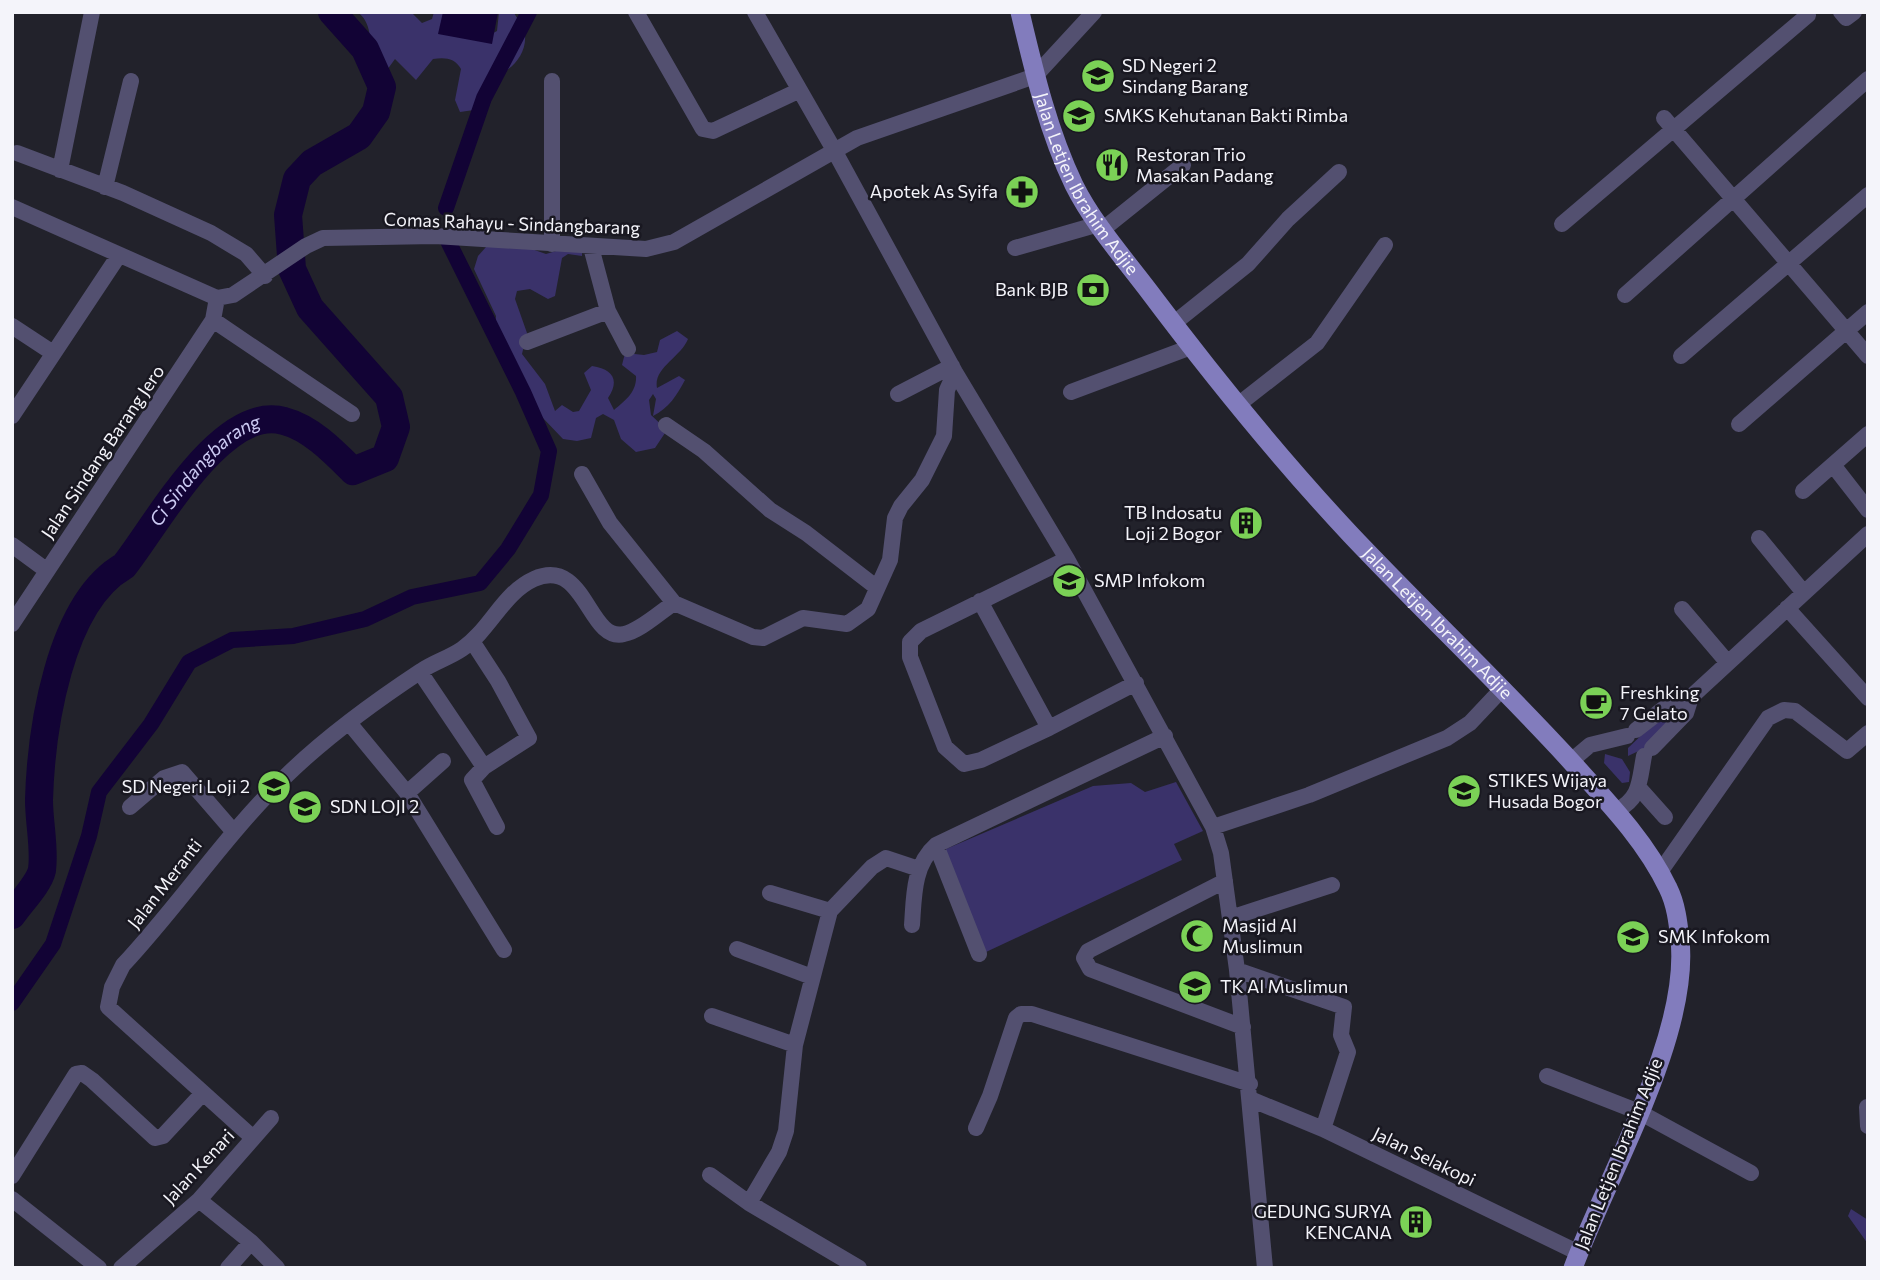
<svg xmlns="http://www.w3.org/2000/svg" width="1880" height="1280" viewBox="0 0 1880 1280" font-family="Commissioner,sans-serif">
<rect width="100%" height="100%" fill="#22222b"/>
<path fill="#3a326a" d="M357,12h54l11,11 10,-4 2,-7h14l6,24 26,4 17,-9 2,-19h15c2,7 7,8 9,14 9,25 -12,47 -33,52l-16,32 -14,2 -5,-12 6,-31c-6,-11 -16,-12 -28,-10l-17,21 -21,-21 -8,11 -13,-6 -2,-6c-2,-15 0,-37 -15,-46z
M503,239l43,15 27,-8 9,3v7l-14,-2 -6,4 -7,38 -7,3 -18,-10 -13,2 -2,8 12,34 -5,21 23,30 10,27 7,-6 11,7 6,-1 12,-21 -7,-17 8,-7c21,3 28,14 16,32l6,12c11,-9 23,-18 22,-34l-14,-11 3,-12 19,2 13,-3 3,-12 17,-9 11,8c-7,18 -35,29 -31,49l22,-12 6,4c-8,15 -16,28 -32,36l3,-17 -3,-5 -4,6 2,15 16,15 -12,18 -19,4 -15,-13 -7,-19 -11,-6 -7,4 -5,20 -14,3 -14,-2 -45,-47 -12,-20 -11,-43 1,-13 -22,-47 4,-13 8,-9z
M1671,707l10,3 -36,38 -17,8v-8z
M1605,754l17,5 8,13 -1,10 -7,1 -18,-20z
M1176,782l27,49 -29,13 8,16 -196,92 -41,-96 1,-7 147,-63 38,-3 14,9z
M1851,1209l17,11v24l-20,-28z"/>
<path fill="#120335" d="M443,12h55l-6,32 -54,-10z"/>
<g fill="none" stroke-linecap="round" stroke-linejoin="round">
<path stroke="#120335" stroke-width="16" d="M446,208l38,-110 45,-86
M12,1003l41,-59 36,-108 10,-44 52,-68 38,-62 43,-22 61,-4 72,-17 47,-22 68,-14 28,-34 33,-54 8,-44 -26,-59 -75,-151"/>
<path stroke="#120335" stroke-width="28" id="s1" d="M12,915c8,-12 27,-31 30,-45 3,-22 -3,-47 -3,-70 2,-69 20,-197 85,-234 32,-40 98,-163 160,-145 27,7 50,31 69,50l32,-13 11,-31 -7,-30 -79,-89 -18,-39 -4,-54 9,-36 15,-16 47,-27 17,-24 6,-25 -17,-38 -33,-37"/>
<path stroke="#535070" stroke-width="16" d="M636,12l67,117 10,2 85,-40
M755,12l79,138 121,222 112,187 146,268 8,26 16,117 28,298
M1841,12l5,6 8,-6
M1664,118l204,238
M17,153l106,40 88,40 35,21 19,22
M60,170l32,-158
M105,187l26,-106
M12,207l205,91
M1562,224l246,-209
M1102,230l81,-65
M552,244v-163
M591,247l17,64 20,38
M1015,248l84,-24
M1625,295l243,-216
M217,298l16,-3 73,-49 17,-8 112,-2 211,13 28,-7 183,-104 178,-62 59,-64
M213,320l139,94
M1173,324l75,-60 40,-45 51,-47
M12,326l41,27
M527,342l81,-31
M1681,356l187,-161
M1071,392l120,-45
M898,394l54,-28
M1239,404l78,-61 68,-98
M12,416l107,-161
M1739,424l129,-112
M666,425l38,26 66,59 36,23 70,54
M1833,465l35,45
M582,474l28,49 64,80 79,34 10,1 40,-20 44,6 21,-15 22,-49 5,-42 6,-12 21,-26 22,-44 3,-46 8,-18
M1803,491l65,-57
M1759,538l45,55
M12,545l34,25
M1067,559l-146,72 -11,11v15l35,90 19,17 17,-4 68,-32 87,-45
M980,601l69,127
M1787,608l81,90
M1682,609l46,54
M12,624l201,-304 4,-22
M472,641l26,40 31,57 -45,29 -12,13 25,47
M420,672l64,95
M350,724l57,69 97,157
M1636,730l27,-21 28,-12 177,-163
M1652,748l34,-35 5,-16
M1571,761l19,-16 37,-9
M1640,789l25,28
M407,793l36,-32
M130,807l34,-29 18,-6 51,59
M1616,811c25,-13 23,-29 28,-55
M1213,827l96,-32 138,-57 23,-15 33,-35
M936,845l43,109
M1660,872l108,-154 16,-8 11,1 52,40 21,-18
M1225,881l-137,70 -4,7 6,11 153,58
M770,893l60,18
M1230,918l102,-33
M912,925c2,-28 1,-60 24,-80l229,-109
M737,949l75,28
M1237,970l107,37 -3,28 7,17 -25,77
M712,1016l83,29
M1547,1076l92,36 112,61
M1250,1099l73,30 256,124
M1867,1107l1,19
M976,1128l14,-32 26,-78 5,-4h11l218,70
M252,1137l-144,-130 4,-20 11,-22c57,-61 103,-131 163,-189 40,-39 88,-74 135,-105 13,-9 28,-13 41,-22 28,-19 41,-56 72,-70 52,-23 54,64 90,55 16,-3 36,-22 50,-31
M710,1175l39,28 110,65
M12,1176l64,-102 6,-1 10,7 63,58 8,-2 40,-43
M12,1199l87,69
M199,1200l52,42 26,26
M749,1203l30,-51 7,-21 9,-86 35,-134 42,-44 14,-9 33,11
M121,1268l78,-68 72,-82
M228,1268l23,-26"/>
<path stroke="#827cbd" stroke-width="19" id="s2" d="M1020,12c14,59 28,119 54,173 19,38 49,72 74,105 63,84 131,168 203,245 71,75 146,146 216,222 36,40 78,82 101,131 8,16 10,34 12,52 10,96 -73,236 -107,328"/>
</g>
<defs>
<g id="school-disc" transform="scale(1.75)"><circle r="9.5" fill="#7bd156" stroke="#191821"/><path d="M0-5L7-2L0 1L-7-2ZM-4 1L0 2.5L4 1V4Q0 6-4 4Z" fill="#111"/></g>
<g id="restaurant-disc" transform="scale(1.75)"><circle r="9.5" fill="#7bd156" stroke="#191821"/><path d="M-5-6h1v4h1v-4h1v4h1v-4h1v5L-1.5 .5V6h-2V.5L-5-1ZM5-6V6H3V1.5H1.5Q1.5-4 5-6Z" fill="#111"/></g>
<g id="pharmacy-disc" transform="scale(1.75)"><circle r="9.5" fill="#7bd156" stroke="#191821"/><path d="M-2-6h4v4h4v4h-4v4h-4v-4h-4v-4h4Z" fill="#111"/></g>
<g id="bank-disc" transform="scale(1.75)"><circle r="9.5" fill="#7bd156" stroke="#191821"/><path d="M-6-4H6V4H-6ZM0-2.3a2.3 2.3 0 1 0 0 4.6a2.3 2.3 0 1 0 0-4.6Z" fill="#111"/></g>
<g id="building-disc" transform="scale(1.75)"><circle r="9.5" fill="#7bd156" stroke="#191821"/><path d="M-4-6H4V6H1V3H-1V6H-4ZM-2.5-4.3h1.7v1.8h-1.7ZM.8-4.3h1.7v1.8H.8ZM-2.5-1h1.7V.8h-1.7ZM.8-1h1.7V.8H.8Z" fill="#111"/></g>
<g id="cafe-disc" transform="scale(1.75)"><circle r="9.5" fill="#7bd156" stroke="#191821"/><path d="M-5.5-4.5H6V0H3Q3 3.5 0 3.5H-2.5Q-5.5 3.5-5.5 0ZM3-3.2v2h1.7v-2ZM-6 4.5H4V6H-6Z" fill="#111"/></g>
<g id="university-disc" transform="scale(1.75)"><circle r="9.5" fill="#7bd156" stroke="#191821"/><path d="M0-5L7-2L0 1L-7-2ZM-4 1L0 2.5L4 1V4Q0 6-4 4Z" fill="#111"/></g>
<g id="mosque-disc" transform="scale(1.75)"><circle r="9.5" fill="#7bd156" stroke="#191821"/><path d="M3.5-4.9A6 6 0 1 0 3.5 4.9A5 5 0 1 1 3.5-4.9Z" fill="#111"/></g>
</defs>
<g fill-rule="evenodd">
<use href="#school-disc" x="1098" y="76"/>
<use href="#school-disc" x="1079" y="116"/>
<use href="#restaurant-disc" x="1112" y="165"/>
<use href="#pharmacy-disc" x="1022" y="192"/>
<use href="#bank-disc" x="1093" y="290"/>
<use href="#building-disc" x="1246" y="523"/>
<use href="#school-disc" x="1069" y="581"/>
<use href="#cafe-disc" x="1596" y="703"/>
<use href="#school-disc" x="274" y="787"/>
<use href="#university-disc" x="1464" y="791"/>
<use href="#school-disc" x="305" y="807"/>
<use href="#mosque-disc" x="1197" y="936"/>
<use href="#school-disc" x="1633" y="937"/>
<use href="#school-disc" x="1195" y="987"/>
<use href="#building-disc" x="1416" y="1222"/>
</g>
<g text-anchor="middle" stroke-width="5" stroke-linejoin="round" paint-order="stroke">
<g font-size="18" fill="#f4f4fa" stroke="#191821" text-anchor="start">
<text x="1122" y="72">SD Negeri 2<tspan x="1122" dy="21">Sindang Barang</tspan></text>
<text x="1104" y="122">SMKS Kehutanan Bakti Rimba</text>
<text x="1136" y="161">Restoran Trio<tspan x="1136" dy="21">Masakan Padang</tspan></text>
<text x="998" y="198" text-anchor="end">Apotek As Syifa</text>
<text x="1068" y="296" text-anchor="end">Bank BJB</text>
<text x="1222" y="519" text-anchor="end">TB Indosatu<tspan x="1222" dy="21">Loji 2 Bogor</tspan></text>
<text x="1094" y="587">SMP Infokom</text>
<text x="1620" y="699">Freshking<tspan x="1620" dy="21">7 Gelato</tspan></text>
<text x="1488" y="787">STIKES Wijaya<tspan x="1488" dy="21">Husada Bogor</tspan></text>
<text x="250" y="793" text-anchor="end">SD Negeri Loji 2</text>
<text x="330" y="813">SDN LOJI 2</text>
<text x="1222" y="932">Masjid Al<tspan x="1222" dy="21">Muslimun</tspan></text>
<text x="1658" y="943">SMK Infokom</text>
<text x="1220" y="993">TK Al Muslimun</text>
<text x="1392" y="1218" text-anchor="end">GEDUNG SURYA<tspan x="1392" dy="21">KENCANA</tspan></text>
</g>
<g font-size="18" fill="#f4f4fa" stroke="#191821">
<text dy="6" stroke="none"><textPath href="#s2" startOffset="186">Jalan Letjen Ibrahim Adjie</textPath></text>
<text transform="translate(512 224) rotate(2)" y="6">Comas Rahayu - Sindangbarang</text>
<text transform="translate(103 452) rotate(-56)" y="6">Jalan Sindang Barang Jero</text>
<text dy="6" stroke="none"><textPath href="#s2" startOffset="752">Jalan Letjen Ibrahim Adjie</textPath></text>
<text transform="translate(165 884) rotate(-52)" y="6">Jalan Meranti</text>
<text transform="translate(1619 1154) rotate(-68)" y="6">Jalan Letjen Ibrahim Adjie</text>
<text transform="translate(1424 1157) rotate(26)" y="6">Jalan Selakopi</text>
<text transform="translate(199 1167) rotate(-47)" y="6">Jalan Kenari</text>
</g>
<g font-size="19" font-style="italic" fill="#cbc9f2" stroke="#191821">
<text dy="7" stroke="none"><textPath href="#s1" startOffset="509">Ci Sindangbarang</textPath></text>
</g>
</g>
<rect width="1880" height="1280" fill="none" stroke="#f4f4fa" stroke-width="28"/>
</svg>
